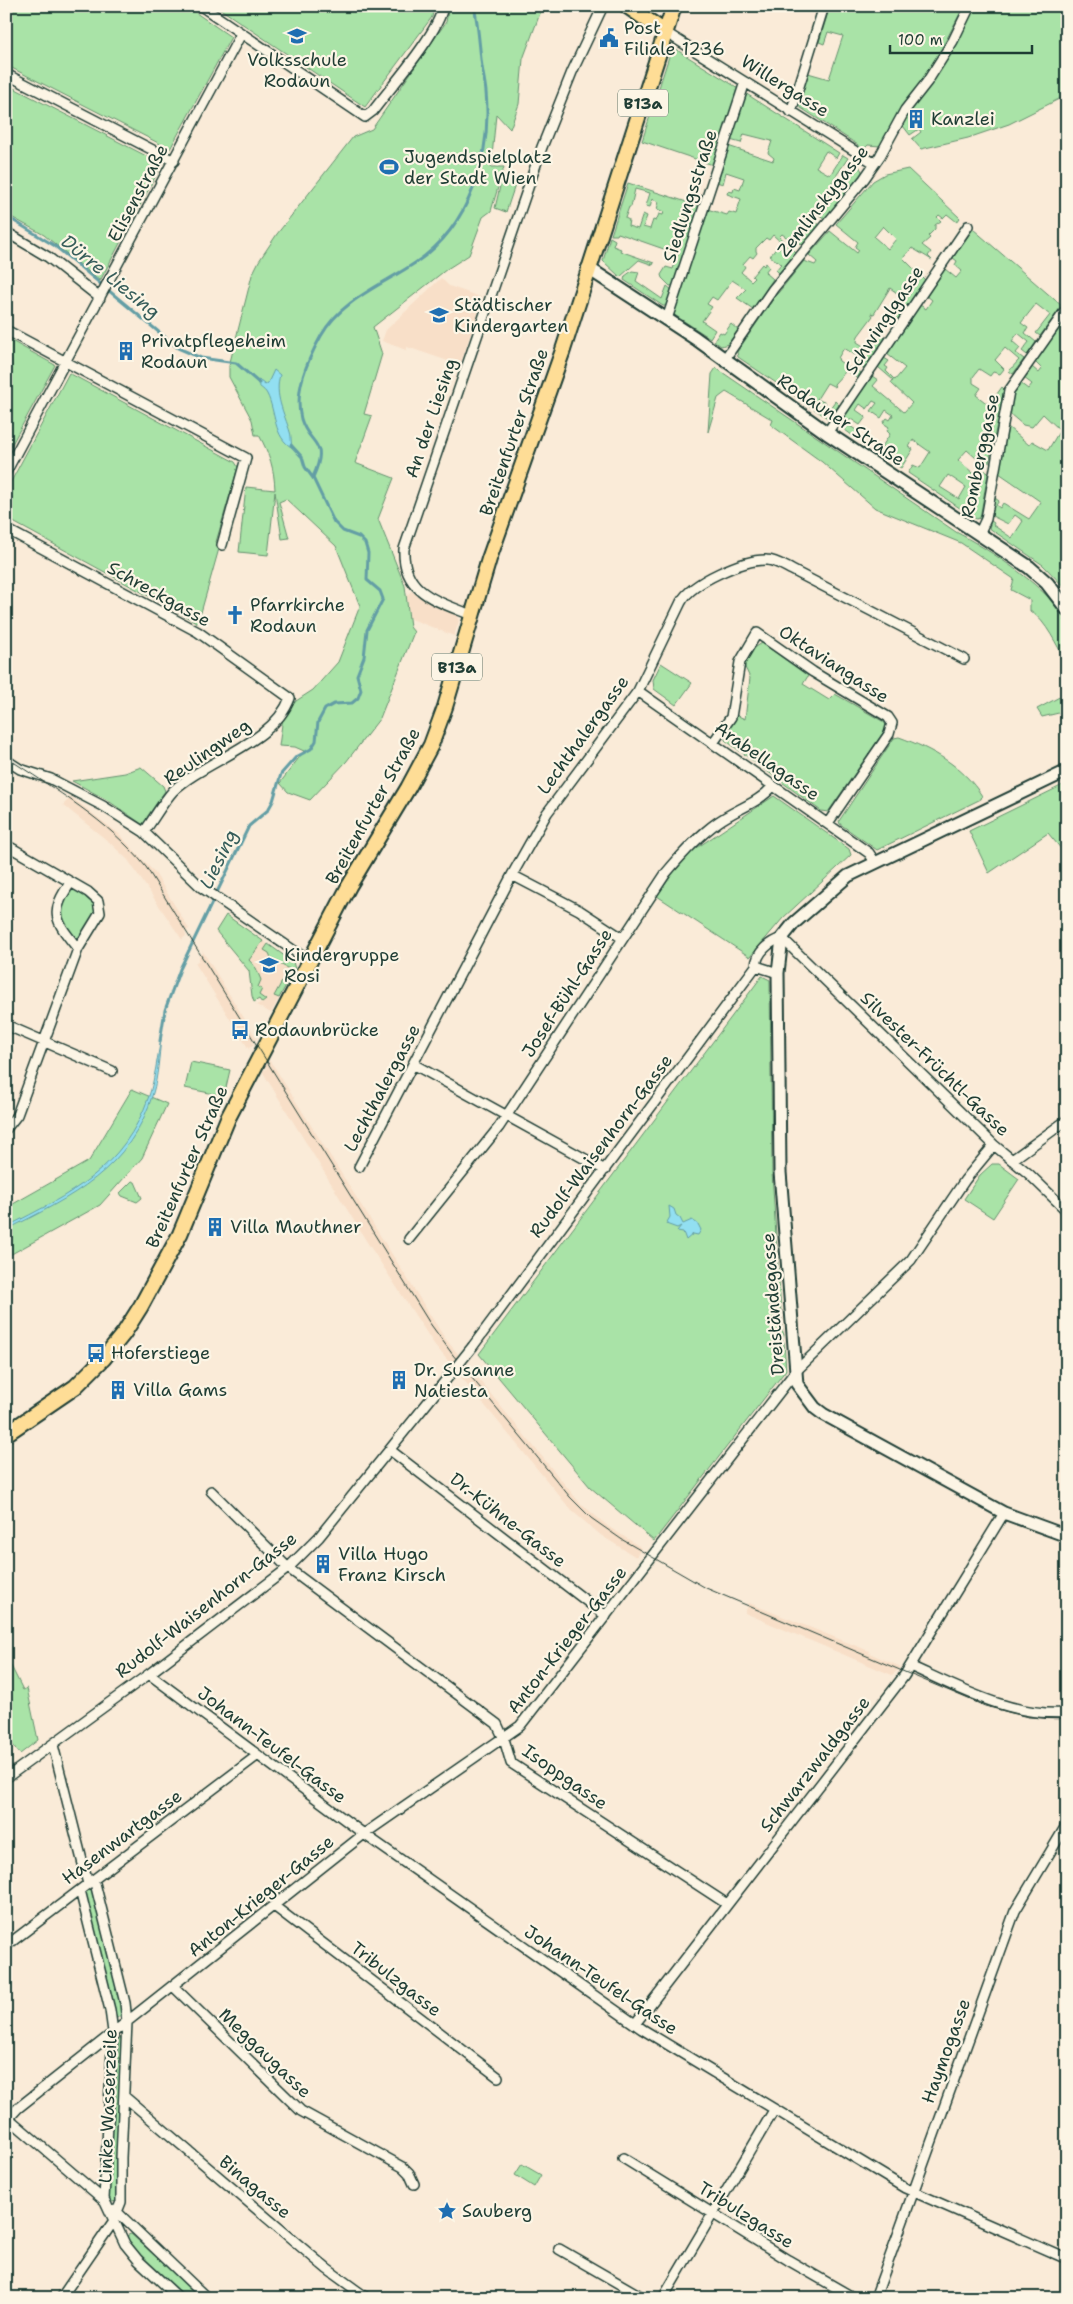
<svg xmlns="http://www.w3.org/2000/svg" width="1073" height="2304" viewBox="0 0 1073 2304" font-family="'Shantell Sans',sans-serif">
<rect width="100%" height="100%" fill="#faebd8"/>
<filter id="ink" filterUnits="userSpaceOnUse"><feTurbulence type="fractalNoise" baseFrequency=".02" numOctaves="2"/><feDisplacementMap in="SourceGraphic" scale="10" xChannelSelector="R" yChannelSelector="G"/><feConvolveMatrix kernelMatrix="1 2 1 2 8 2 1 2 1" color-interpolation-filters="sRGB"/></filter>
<g filter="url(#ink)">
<path fill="#f8dfc8" d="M441,278l8,8 34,12 -23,67 -53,-18 -1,3 -24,-9 4,-11z
M411,591l14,10 31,13 3,7 -5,15 -45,-18 -2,-22z
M71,797l48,37 36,39 34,56 -4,3 1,4 -4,3 1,2 -55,-81 -19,-18 -46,-37z
M226,915l67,47 2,7 -24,44 -15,-8 6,-3 -3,-3 -5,3 -2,-6 -3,-25 -33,-40z
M202,950l55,89 -4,2 1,4 -5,3 1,3 -55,-88 4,-3v-4l4,-3z
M268,1059l7,9 169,269 136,166 29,24 33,21 -6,9 -34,-21 -30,-25 -138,-167 -67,-102 -105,-171 4,-2 -1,-3 4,-4z
M749,1603l120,48v2l32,14 -9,8 -147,-62z"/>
<path fill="#a9e3a7" stroke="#64906e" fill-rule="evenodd" d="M6,6h180l45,31 -61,112 -164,-84z
M216,6h218l-2,11 -67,90z
M449,6h90l3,2 -19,51 -4,45 -9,25 -14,-15 -5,53h13l-13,44 -8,6 -14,38 -22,14 -74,58 9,27 -18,60 8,2 -17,47 39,15 -16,41 27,67 5,41 4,5 -34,86 -34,44 -36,38 -22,-8 -8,-9 24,-32 -9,-4 -16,-1 4,-29 13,-16 17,-11 25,-28 22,-56 -24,-60 -50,-47 -7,3 10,36 -7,1 -7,-47 -7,63 -29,-3 7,-65 29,3c-1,-22 -5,-35 -16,-55h-4l-3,-15 -23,-43v-11l23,-91 7,-14 18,-27 76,-97 19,-8 74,-107z
M830,6h134l-31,59 -31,44 -22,37 -12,-1 -4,4 -6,-1v-3l-60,-39 10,-33 21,6 14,-43 -15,-4 -4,12 -5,-2z
M974,6h93v89l-58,29 -41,14 -47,11 -9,-10 9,-7 -2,-3 -9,6 -7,-9 -1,-5 59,-87z
M672,47l66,41 -25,77 -71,-24z
M6,84l156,80 -62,117 -56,-46 -38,-21z
M745,93l94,60 -3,5 -10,-7 -10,16 14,8 13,-20 5,3 -16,24 10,7 12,-18 -6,-4 4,-6 7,5 4,7 -38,46 -7,-5 -6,6 8,5 -18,20 -3,-3 -3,2 -14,-10 -3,3 17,15 -17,21 -3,-3 5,-6 -11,-8 8,-10 2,2 3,-4 -10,-9 -4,5 -3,-2 -10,10v3l1,2 -4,5 -3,-2 -7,8 2,3 -4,5 10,9 3,-3 -2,-2 10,-12 2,2 2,-3 3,4 -4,5 8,7 -20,30 -16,-11 9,-9 -14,-9 -15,20 -5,-3 -5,7 5,3 -10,14 13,9 -5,8 -37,-24 34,-105 20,6 2,-3 7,2 5,-15 -14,-5 1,-3 5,1 1,-4 6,2 4,-12 -18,-6 -3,12 -7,-2 12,-36 45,15 1,-3 -6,-5 4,-12 -28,-7 -3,9 -11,-3z
M908,169l52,49 -3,4 -10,-8 -4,4 -4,-3 -2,2 4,4 -6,4v4l-7,7 2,2 -8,7 9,7 -3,4 4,4 -20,-12 -9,10 22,22 -28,40 -5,-4 12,-18 -14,-10 -16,26 -3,-1 2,3 -15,20 -1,6 11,7 12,-19 1,5 4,3 -21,31 -8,-5 4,-6 -16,-10 -6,10 1,3 13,9 2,-2 7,5 -4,5 -11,-7 -12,13 1,3 -8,-4 -10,16 9,4 -3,4 5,4 7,-10 4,4 -10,14 -91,-62 -1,-5 37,-54 30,-37 11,4 2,-3 -8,-7 21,-24 27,22 2,-3 -4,-3 3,-5 -22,-18 37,-43 12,-7zM883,226l13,13 -8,10 -14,-12z
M502,178l14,4 -10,30 -11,-4z
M628,183l71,23 -25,79 -4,1 -8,-8 -1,-3 5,-8 7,2 5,-15 -60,-21 -1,2h-6zM635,189l15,4 -4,13 4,1 2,-8 7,3 -2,7 7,3 -1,3 -4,-1 -3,7 -3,-1 -3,9 -7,-2 4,-11 -4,-2 -5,15 -10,-3 1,-6 -4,-2 4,-11h2z
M973,229l89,77 -22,30 -4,-3 14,-18 -14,-11 -15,19 7,5 -3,5 11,9 -9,13 -5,-4 7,-9 -11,-9 -6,8 8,7 -4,5 8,6 -11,15 -4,-3 10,-11 -14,-12 -10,12 9,9 -4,5 -7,-2 -3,4 -11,-7 -6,8v6l8,5 -5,7 13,10 13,-18 2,2 -15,74 -10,-8 -3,3 -9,-8 -9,10 15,13 6,-3 -1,-5 10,8 -8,45 -4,1 -68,-46 5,-8 7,3 10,-16 -17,-12 -4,7 4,2 -12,19 -23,-15 12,-19 -3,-3 2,-4 -6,-4 4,-5 3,2 3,-5 -7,-5 -5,8 -10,-7 6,-8 -4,-2 -6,8 -7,-5 -4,6 10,7 -6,8 -9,-6 -4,5 12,8 -3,6 -18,-13 34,-49 6,4 -5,6 31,26 8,-9 -21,-20 2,-3 -15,-13 6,-9 5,3 -4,5 3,2 -2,3 9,9 10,-12 -18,-14 33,-49 6,4 6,-9 -5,-4 18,-27 11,9 6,-7 -7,-6 2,-4 -4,-3zM948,475l18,12 -7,12 -19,-12z
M610,237l5,3 -2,6 8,3 -1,2 34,12 -1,2 -14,-5 -19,17 -17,-16z
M632,271l7,1 -3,9 26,18 5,-13 5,4 -6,16h-3l-39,-26 1,-4z
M1067,318v272l-24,-25 -54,-37 2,-7 3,2 -1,2 19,13 11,-17 -8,-6 -7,9 -16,-8 3,-18 4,3 -3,4 4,3 3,-5 26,16 12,-17 -42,-29 9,-46 21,18 3,-4 16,9 12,-20 -17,-16 -11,13 -9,-2 -13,-11 4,-22 6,-9 8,6 4,-5 -8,-6 8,-11 7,6 3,-4 -7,-7z
M731,324l7,6 -10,14 -7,2 -7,-5 6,-9 4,2z
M6,338l49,27 -49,90z
M716,368l240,164c29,15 101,60 110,92 3,11 1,27 1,38 -11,-16 -20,-41 -37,-51v-11l-19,-10 3,-11 -53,-36 -86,-35 -53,-46 -51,-37 2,-5 -47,-28 -8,6 -10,34 4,-58z
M69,373l166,89 3,5 -22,75 4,3 -22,78 -192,-105v-27z
M762,643l46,33 -5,8 26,16 6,-6 49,28 3,5 -59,85 -7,-1 -96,-71 1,-8 10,-17 9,4 5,-41 -7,-15 10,-14z
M661,663l31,20 -16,22 -22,-16 -1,-9z
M1067,693v18l-25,6 -5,-8z
M899,737c33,12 64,29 83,59l-1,3 -104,51 -37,-26 -1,-3 55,-83z
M141,767l22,19 2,5 -18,26v7h-5l-35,-24 -35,-19 53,-8z
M1067,783v73l-19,-23 -59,40 -20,-42z
M774,796l75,53 2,6 -68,63 -33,39 -93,-61 17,-24 18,-21z
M76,889l17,12 3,11 -16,26h-3c-18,-12 -20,-32 -6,-48z
M226,915l37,26 -14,19 7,8 5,12 -3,7 4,2 -3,6 7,5 -4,3 -3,-4 -5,3 -2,-6 -3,-25 -33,-40z
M268,944l25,18 2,7 -16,29 -5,-2 15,-27 -17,-9 -3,-7 -5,-3z
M762,976l8,4 2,193 10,156 2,6 -2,5 2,2 2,28 -132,171 -64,-54 -111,-133z
M191,1062l39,8 -6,26 -39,-8z
M132,1089l35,15 -25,54 -42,47 -94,52v-49l83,-47z
M992,1164h7l20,15 -26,39 -29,-19 16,-24z
M132,1181l3,1 7,16 -5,4 -15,-6 -2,-3z
M6,1656l17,34 4,-2 11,52 -18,14 -14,-17z
M88,1889l5,1 30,123 -7,6 -30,-122 -1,-4z
M122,2037l-5,164 -5,1 -5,-4 9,-157z
M522,2164l19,11 -7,12 -19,-12z
M131,2234l70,64h-16l-38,-34 -20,-25 1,-4z"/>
<path fill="#92dff1" stroke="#649ea5" d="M274,370l6,5c-6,20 4,38 10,57 2,6 0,10 3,16 -20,-10 -17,-37 -26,-54 -3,-6 -9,-6 -10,-13l2,-1 6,5 3,-2z
M161,1039c-2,18 -3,37 -8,54 -22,76 -82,104 -147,137v-3c64,-33 118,-58 143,-131 6,-18 8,-38 12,-57z
M669,1206l5,3 2,6 4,3 3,6 9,-4 6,4 3,6 -3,5 -5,-1 -7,6 -3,-8 -6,-1 4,-5 -4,2 -11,-4 4,-7z"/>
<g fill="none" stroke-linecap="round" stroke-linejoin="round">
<path stroke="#649ea5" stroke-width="3" d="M6,216l49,30 123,102 23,10 35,5 23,20
M313,477c17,-37 -4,-31 -12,-58 -7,-28 6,-58 20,-83 20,-36 61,-51 94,-73 55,-36 77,-108 71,-171 -1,-11 -4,-22 -5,-33 -2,-18 -3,-35 -7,-53
M160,1041l5,-31 15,-41 69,-143 19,-16 5,-9 8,-27 15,-17 15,-8 5,-8 2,-19 7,-13 9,-5 18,-1 6,-5 3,-8 -4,-15 7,-18 3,-27 16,-31 -3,-8 -13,-11 1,-27 -3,-10 -6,-6 -16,-6 -9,-9 -21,-44 -8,-11 -3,-10 -11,-12"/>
<g stroke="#1f3d34" stroke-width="12">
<path id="minor" d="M201,6l164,111 8,-6c17,-23 66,-78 70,-105
M665,32l209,131
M6,74l168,87
M791,112l33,-106
M6,232l42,25 52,41
M667,319l78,-237
M6,330l240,128 -24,87
M724,360l49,-71 91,-110 16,-23 25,-46 22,-28 26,-41 17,-35
M827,433l141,-207
M6,472l235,-438
M6,529l192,103 92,66c-16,45 -85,62 -117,93 -10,11 -20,29 -29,41
M979,534l7,-15 23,-128 56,-80
M471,615c-33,-14 -69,-22 -67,-66l138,-402 30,-75 31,-66
M638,691l231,162 6,9
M713,743l18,-26 9,-55 17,-29 56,39 75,45 4,6 -3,11 -61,89
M6,760l14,9 31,10 52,27 41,26 57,55 108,74
M512,875l67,35 43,28
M71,882c-23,32 -15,39 7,67
M756,966l22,7
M6,1025l106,46
M413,1064l192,106
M6,1129l11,-14 61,-166 22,-36 -2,-12 -10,-9 -80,-46
M1012,1160l55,-40
M359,1167l153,-292 35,-62 91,-122 43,-89c11,-20 63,-43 86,-42 8,0 17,6 25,10l172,89
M409,1239l90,-112 167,-254c16,-19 32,-37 52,-51 18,-13 41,-19 55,-36
M473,1346l283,-380c1,-14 13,-24 26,-28l212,207 35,29 38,37
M390,1450l216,166
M211,1491l77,77 209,156 7,15 7,24 216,141
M910,1666c49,22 101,51 157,47
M149,1674l215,160 278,195 263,159 162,71
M53,1745l35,139
M6,1778l143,-104 139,-106 31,-31 122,-151
M80,1890l30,120 3,22 -9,167 21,45 13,16 41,38
M274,1906l224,171
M6,1946l252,-191
M173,1986l128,125 102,56 6,6 5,11
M635,2024l269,-348 100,-163
M125,2097l202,172 40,29
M6,2116l99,85
M6,2121l12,-13 346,-274 156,-108 275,-354 116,-112 54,-80 29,-35
M623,2158l165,102 66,38
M115,2210l92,88
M559,2249l85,49
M61,2298l52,-76 8,-20v-44l6,-136 -2,-19 -31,-124
M663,2298l111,-188
M875,2298l140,-387 52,-87"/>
</g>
<g stroke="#1f3d34" stroke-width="15">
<path id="tertiary" d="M1067,771l-219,105 -54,47 -12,15 -4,35 2,199 17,212 18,24 8,6 181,99 63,23"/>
</g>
<g stroke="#1f3d34" stroke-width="16">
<path id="secondary" d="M588,268l107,70 132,95 202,134 18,16 20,26"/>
</g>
<g stroke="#1f3d34" stroke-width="18">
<path id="primary" d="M627,6l38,26
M6,1434l69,-47 28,-28 21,-26 17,-27 39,-72 48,-116 25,-48 96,-184 59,-98 23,-43 14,-38 44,-148 73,-206 112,-347"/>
</g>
<use href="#minor" stroke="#fcf5e5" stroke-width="9"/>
<use href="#tertiary" stroke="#fcf5e5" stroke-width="11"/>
<use href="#secondary" stroke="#fcf5e5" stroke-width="12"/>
<use href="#primary" stroke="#fedd96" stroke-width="14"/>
<path stroke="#1f3d34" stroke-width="1" d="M6,757c49,33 102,63 140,110l283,455 24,33 117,142 21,21 30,21 85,49 279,118 43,11 39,1"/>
<g stroke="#1f3d34" stroke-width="12" stroke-linecap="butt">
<path id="minor-bridge" d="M441,1386l32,-40"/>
</g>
<use href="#minor-bridge" stroke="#fcf5e5" stroke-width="9"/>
</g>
</g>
<defs>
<g id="school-bare" transform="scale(1.5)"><path d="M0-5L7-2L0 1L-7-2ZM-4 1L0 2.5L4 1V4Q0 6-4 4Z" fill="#1f6fb2" stroke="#fcf5e5" stroke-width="2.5" paint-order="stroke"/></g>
<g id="civic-bare" transform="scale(1.5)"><path d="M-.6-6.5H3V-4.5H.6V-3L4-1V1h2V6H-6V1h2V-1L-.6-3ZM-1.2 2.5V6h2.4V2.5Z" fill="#1f6fb2" stroke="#fcf5e5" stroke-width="2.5" paint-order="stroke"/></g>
<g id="building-bare" transform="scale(1.5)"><path d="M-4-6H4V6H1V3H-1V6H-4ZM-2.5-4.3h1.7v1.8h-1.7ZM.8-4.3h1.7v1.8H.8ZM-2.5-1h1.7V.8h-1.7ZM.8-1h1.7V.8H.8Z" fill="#1f6fb2" stroke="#fcf5e5" stroke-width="2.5" paint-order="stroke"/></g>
<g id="stadium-bare" transform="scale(1.5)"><path d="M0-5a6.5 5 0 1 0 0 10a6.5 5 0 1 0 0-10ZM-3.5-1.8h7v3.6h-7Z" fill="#1f6fb2" stroke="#fcf5e5" stroke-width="2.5" paint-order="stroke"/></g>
<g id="church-bare" transform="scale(1.5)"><path d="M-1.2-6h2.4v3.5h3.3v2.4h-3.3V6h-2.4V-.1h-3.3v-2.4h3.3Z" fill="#1f6fb2" stroke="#fcf5e5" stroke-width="2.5" paint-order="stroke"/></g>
<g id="bus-bare" transform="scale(1.5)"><path d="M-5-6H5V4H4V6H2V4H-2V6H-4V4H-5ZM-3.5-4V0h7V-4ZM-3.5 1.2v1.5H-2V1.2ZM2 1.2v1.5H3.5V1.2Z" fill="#1f6fb2" stroke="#fcf5e5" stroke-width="2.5" paint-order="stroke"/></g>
<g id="sight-bare" transform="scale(1.5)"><path d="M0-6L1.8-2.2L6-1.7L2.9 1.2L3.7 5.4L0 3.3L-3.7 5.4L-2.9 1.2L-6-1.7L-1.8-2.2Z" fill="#1f6fb2" stroke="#fcf5e5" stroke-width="2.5" paint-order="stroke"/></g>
</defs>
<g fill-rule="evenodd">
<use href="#school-bare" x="297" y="36"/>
<use href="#civic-bare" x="609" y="38"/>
<use href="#building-bare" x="916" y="119"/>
<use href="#stadium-bare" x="389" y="167"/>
<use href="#school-bare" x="439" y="315"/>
<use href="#building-bare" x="126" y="351"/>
<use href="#church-bare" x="235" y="615"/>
<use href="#school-bare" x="269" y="965"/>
<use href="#bus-bare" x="240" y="1030"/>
<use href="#building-bare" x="215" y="1227"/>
<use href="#bus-bare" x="96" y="1353"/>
<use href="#building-bare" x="399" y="1380"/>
<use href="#building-bare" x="118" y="1390"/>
<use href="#building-bare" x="323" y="1564"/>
<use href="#sight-bare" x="447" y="2211"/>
</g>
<g text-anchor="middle" stroke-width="4.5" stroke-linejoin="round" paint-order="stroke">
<g fill="#fcf5e5" stroke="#617469" stroke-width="1">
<rect x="618" y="89.5" width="50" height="27" rx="4"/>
<rect x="432" y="653.5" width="50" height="27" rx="4"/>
</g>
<g font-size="16" font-weight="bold" fill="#1f3d34">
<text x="643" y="109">B13a</text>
<text x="457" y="673">B13a</text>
</g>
<g font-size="18" fill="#1f3d34" stroke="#fcf5e5" text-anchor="start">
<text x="624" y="34">Post<tspan x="624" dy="21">Filiale 1236</tspan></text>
<text x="297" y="66" text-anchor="middle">Volksschule<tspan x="297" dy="21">Rodaun</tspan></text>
<text x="931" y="125">Kanzlei</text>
<text x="404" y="163">Jugendspielplatz<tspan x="404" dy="21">der Stadt Wien</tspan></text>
<text x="454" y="311">Städtischer<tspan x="454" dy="21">Kindergarten</tspan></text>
<text x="141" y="347">Privatpflegeheim<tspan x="141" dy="21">Rodaun</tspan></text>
<text x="250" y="611">Pfarrkirche<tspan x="250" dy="21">Rodaun</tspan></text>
<text x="284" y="961">Kindergruppe<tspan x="284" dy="21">Rosi</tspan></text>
<text x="255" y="1036">Rodaunbrücke</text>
<text x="230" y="1233">Villa Mauthner</text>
<text x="111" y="1359">Hoferstiege</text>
<text x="414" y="1376">Dr. Susanne<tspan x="414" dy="21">Natiesta</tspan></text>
<text x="133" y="1396">Villa Gams</text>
<text x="338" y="1560">Villa Hugo<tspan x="338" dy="21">Franz Kirsch</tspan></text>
<text x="462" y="2217">Sauberg</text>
</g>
<g font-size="18" fill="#1f3d34" stroke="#fcf5e5">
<text transform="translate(785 86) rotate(32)" y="6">Willergasse</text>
<text transform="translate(138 193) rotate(-62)" y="6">Elisenstraße</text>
<text transform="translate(690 196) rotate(-72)" y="6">Siedlungsstraße</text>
<text transform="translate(823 201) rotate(-52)" y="6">Zemlinskygasse</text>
<text transform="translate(884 320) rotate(-56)" y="6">Schwinglgasse</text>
<text transform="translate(431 418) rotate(-71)" y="6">An der Liesing</text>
<text transform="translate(841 420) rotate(34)" y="6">Rodauner Straße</text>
<text transform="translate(514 432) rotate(-71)" y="6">Breitenfurter Straße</text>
<text transform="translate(980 456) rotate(-78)" y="6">Romberggasse</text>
<text transform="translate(159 594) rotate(29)" y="6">Schreckgasse</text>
<text transform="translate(834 664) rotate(33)" y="6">Oktaviangasse</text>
<text transform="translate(583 735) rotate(-54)" y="6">Lechthalergasse</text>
<text transform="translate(207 752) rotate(-35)" y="6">Reulingweg</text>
<text transform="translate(767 761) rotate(35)" y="6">Arabellagasse</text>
<text transform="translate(373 806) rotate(-61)" y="6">Breitenfurter Straße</text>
<text transform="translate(567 993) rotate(-57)" y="6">Josef-Bühl-Gasse</text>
<text transform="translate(935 1064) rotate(44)" y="6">Silvester-Früchtl-Gasse</text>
<text transform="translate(382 1088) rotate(-62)" y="6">Lechthalergasse</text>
<text transform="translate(601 1146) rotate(-53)" y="6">Rudolf-Waisenhorn-Gasse</text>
<text transform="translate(187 1167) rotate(-66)" y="6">Breitenfurter Straße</text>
<text transform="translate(773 1304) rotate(-94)" y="6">Dreiständegasse</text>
<text transform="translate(508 1520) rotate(38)" y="6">Dr.-Kühne-Gasse</text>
<text transform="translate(206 1605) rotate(-38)" y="6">Rudolf-Waisenhorn-Gasse</text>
<text transform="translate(567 1640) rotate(-52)" y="6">Anton-Krieger-Gasse</text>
<text transform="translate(272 1745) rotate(37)" y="6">Johann-Teufel-Gasse</text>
<text transform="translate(815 1764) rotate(-52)" y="6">Schwarzwaldgasse</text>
<text transform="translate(565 1777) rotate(35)" y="6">Isoppgasse</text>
<text transform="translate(122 1837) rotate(-37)" y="6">Hasenwartgasse</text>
<text transform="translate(261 1896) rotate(-39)" y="6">Anton-Krieger-Gasse</text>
<text transform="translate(396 1979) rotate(38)" y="6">Tribulzgasse</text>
<text transform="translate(601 1980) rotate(34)" y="6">Johann-Teufel-Gasse</text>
<text transform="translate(946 2051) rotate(-70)" y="6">Haymogasse</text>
<text transform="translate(265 2053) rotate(44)" y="6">Meggaugasse</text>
<text transform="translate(108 2106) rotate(-88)" y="6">Linke Wasserzeile</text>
<text transform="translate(255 2187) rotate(40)" y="6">Binagasse</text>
<text transform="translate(746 2215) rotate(32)" y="6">Tribulzgasse</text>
</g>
<g font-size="19" font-style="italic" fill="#365d5a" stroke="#fcf5e5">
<text transform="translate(111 276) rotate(39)" y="7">Dürre Liesing</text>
<text transform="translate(218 859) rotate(-64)" y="7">Liesing</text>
</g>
</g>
<rect width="1073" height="2304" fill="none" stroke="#fcf5e5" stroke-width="25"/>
<rect x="12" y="12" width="1048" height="2279" fill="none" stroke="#1f3d34" stroke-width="2" filter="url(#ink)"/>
<path d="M890 45v8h142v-8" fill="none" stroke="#1f3d34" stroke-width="2.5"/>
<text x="898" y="45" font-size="15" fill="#1f3d34" stroke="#fcf5e5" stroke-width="4" paint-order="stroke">100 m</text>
</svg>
